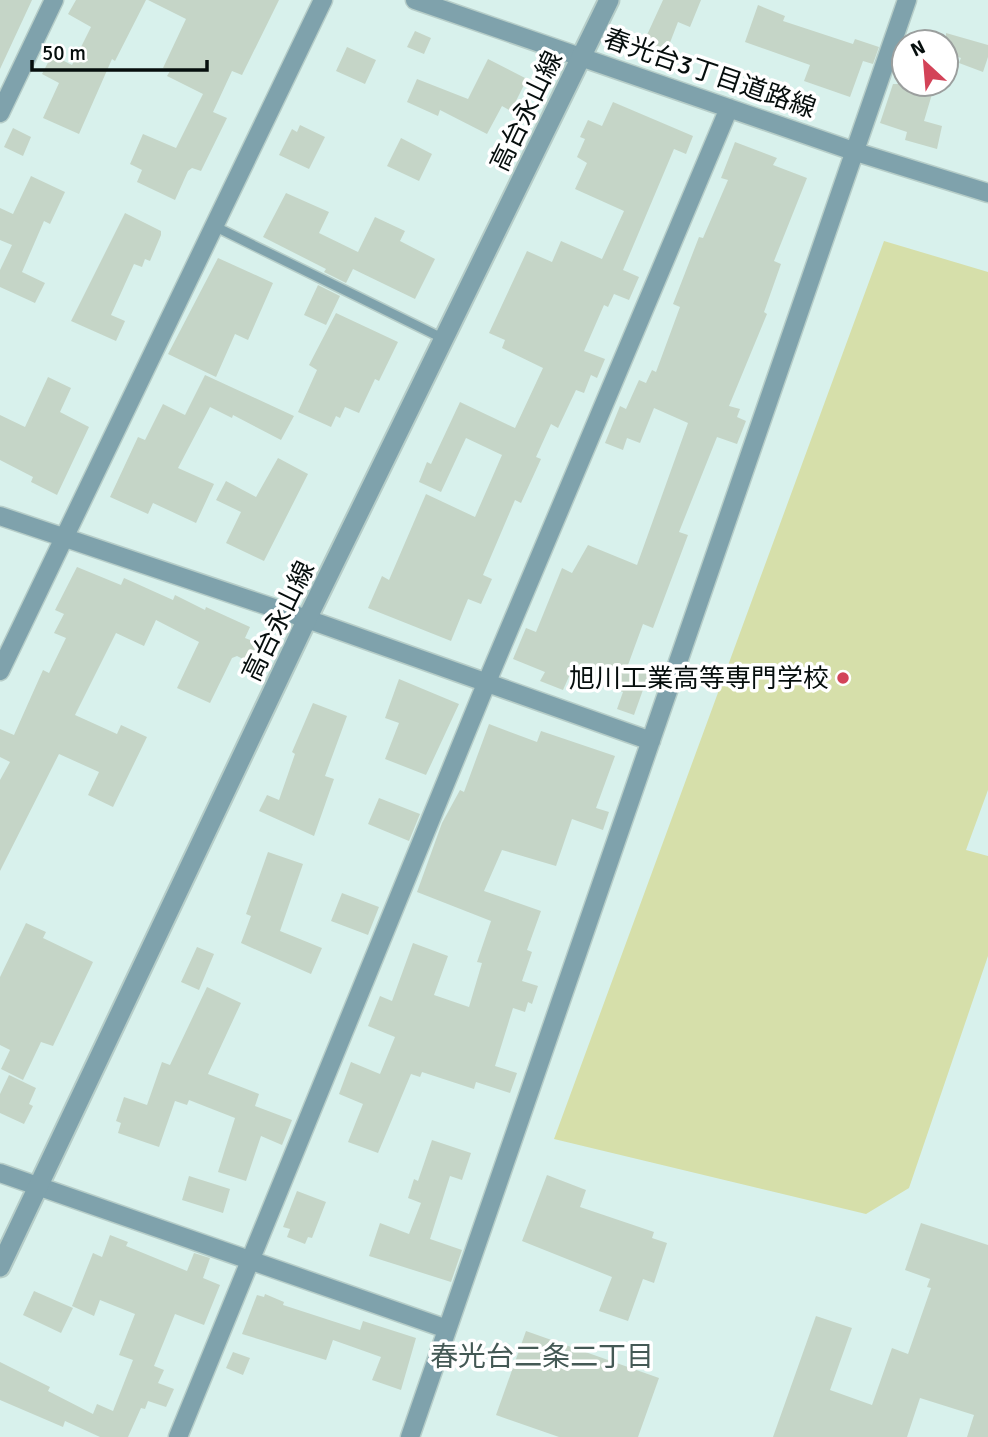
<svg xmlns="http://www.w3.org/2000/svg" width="988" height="1437" viewBox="0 0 988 1437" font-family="Signika,'Noto Sans JP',sans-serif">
<rect width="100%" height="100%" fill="#d8f1ec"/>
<path fill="#d6dfaa" d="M884,241l104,31v518l-22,60 22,6v100l-79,232 -43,26 -312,-75z"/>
<path fill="#c5d5c7" d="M0,0h32l-32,69z
M76,0h70l-31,61 -3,-2 -33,75 -36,-16 16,-35 -17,-9 10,-19 20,10 19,-38 -23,-13z
M148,0h131l-37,75 -10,-4 -19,41 14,6 -26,53 -9,-3 -4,3 -13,29 -38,-18 5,-12 -12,-6 13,-30 33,14 27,-54 -36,-18 3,-5 -7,-3 23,-49z
M663,0h38l-11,27 -12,-5 -14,36 -23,-10z
M758,5l27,11 -2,5 70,23 2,-5 24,8 -6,17 -10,-3 -13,36 -46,-16 6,-16 -65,-23z
M415,31l16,7 -7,16 -17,-7z
M946,33l42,12v12l-5,15 -24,-9 2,-5 -15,-5z
M347,47l29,13 -11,24 -29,-13z
M488,59l39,20 -16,32 -9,-5 -15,28 -47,-24 -2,6 -31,-14 10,-23 51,20z
M893,84h42l-11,37 18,5 -5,23 -32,-9 2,-8 -27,-9z
M613,102l80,34 -7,18 -12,-5 -51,121 16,7 -10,23 -15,-6 -6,13 -4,-2 -20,46 21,8 -8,19 -6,-3 -7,18 -8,-3 -18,38 -7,-4 -15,33 5,2 -20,44 -6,-3 -32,75 9,4 -11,25 -13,-5 -17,42 -83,-33 14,-32 7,4 37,-86 49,23 27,-62 -36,-17 -25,54 -22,-10 8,-20 4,2 29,-62 55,26 28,-60 -41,-20 3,-8 -16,-7 38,-82 25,11 9,-21 41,18 22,-48 -49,-22 12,-26 -10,-6 8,-18 -5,-2 8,-17 14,6z
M300,125l25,12 -16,32 -30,-14 13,-26 5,3z
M13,128l18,9 -8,19 -19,-9z
M401,138l31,16 -13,27 -32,-15z
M735,142l42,16 -4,7 34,13 -33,83 7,3 -17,48 3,2 -38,92 11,3 -3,8 9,4 -9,23 -20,-7 -38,95 9,3 -35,93 -10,-4 -15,41 21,8 -15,42 -17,-6 6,-17 -52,-20 -8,18 -23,-9 5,-9 -32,-13 13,-31 10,4 26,-64 10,5 16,-28 49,20 51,-142 -34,-15 -14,35 -13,-5 -4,12 -18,-7 15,-37 6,3 13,-29 7,3 6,-13 4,2 24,-65 -7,-3 26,-67 4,1 25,-58 -7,-2z
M31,176l34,16 -15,32 -6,-3 -22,51 23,11 -10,20 -35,-16v-17l12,-25 -12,-5v-32l13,6z
M286,193l43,19 -10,21 39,19 17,-35 30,14 -5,10 35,18 -20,40 -62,-30 -7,14 -22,-11 2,-3 -63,-32z
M125,213l36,18v4l-11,26 -5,-2 -3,8 -8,-3 -23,51 14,6 -9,20 -45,-20z
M218,258l55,25 -25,57 -13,-6 -19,43 -48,-23z
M318,285l22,11 -14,29 -22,-10z
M336,313l62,29 -19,39 -4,-2 -16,34 -14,-6 -5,11 -4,-2 -5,11 -33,-15 19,-42 -8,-5z
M205,375l89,41 -13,24 -48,-25 -1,3 -22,-11 -32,61 36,16 -18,39 -43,-20 -5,11 -38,-17 28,-60 7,3 18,-36 22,11z
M48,377l23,11 -11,24 29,15 -32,68 -26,-13 2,-5 -33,-17v-45l25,12z
M278,458l30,16 -44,87 -38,-18 15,-31 -25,-12 10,-19 30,16z
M77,567l44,18 3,-7 49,22 2,-5 30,15 1,-3 44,20 -5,11 13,5 -9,19 -12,-6 -5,2 -22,45 -33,-15 22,-46 -43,-22 -12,26 -28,-13 -41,82 42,19 4,-9 26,12 -34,70 -25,-12 11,-23 -40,-18 -59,117v-91l10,-18 -10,-5v-28l14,6 29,-65 6,3 17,-35 -12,-5 10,-19 -9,-4z
M399,679l60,25 -33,71 -41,-16 14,-36 -14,-5z
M313,703l34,13 -22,60 9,3 -20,57 -55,-25 8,-16 12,5 16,-46 -3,-2z
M489,724l48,18 4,-11 74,25 -19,52 13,4 -6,18 -31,-11 -16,47 -54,-16 -18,41 57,20 -14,39 5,2 -10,29 16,5 -6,18 -4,-2 -3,10 -12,-4 -18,58 22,7 -7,20 -34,-11 -2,7 -52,-17 -2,5 -9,-3 -33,79 -30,-11 15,-38 -24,-10 12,-32 29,12 15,-37 -27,-11 12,-30 12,5 21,-58 35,13 -14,39 35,12 13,-44 -5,-1 14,-41 -74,-29 25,-69 18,-33 4,2z
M379,798l41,16 -11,27 -41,-17z
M268,852l35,12 -23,67 42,17 -11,26 -70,-31 10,-27 -5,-2z
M342,893l37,14 -11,28 -37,-14z
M26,923l20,9 -3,6 50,24 -40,84 -12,-4 -18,38 -22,-11 9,-19 -10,-5v-68z
M197,947l17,7 -15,36 -18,-8z
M207,987l34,16 -33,71 51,20 -4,12 37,14 -10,25 -21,-9 -15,45 -28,-9 17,-54 -46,-18 -2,5 -12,-4 -16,46 -41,-14 3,-10 -5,-2 8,-24 23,8 15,-43 8,3z
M9,1075l27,13 -7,16 4,2 -9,18 -24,-11v-19z
M432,1140l39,13 -9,27 -12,-4 -20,63 32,11 -11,32 -82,-26 11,-33 29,11 12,-31 -13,-5 6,-19 4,2z
M547,1175l39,15 -6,17 74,25 -2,6 15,5 -13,40 -11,-4 -15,42 -29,-10 13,-34 -90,-36z
M189,1176l41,13 -7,24 -41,-13z
M297,1191l29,11 -14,36 -4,-1 -3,7 -18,-7 3,-8 -7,-2z
M921,1223l67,22v192h-21l7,-22 -54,-17 -13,39h-134l43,-121 36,12 -22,62 42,15 20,-57 16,6 23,-66 -4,-1 3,-8 -25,-9z
M110,1235l18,7 -2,4 61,25 7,-18 16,5 -7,20 17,7 -16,40 -29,-11 -21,52 10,4 -6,13 16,6 -8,18 -18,-6 -3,8 -4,-1 -13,29h-28l-35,-16 -2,6 -63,-27v-38l50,25 -2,4 45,23 4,-10 16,7 20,-51 -14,-5 16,-41 -35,-14 -6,16 -22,-10 21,-53 9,4z
M34,1291l39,17 -12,25 -38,-18z
M265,1294l19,8 -1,3 77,25 3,-9 53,17 -15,52 -29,-10 9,-23 -48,-17 -7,20 -84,-26 15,-39 7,2z
M526,1331l133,47 -21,59h-79l-63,-22z
M233,1352l17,6 -7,17 -17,-7z"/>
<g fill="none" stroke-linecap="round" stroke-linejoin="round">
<g stroke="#b6cdc8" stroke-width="12">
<path id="service" d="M214,226l230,113"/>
</g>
<g stroke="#b6cdc8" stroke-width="21">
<path id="minor" d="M415,0l441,152 132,41
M0,113l54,-113
M0,516l307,103 344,122
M0,671l323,-671
M0,1173l447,156
M178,1437l308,-753 243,-576
M410,1437l497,-1437"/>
</g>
<g stroke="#b6cdc8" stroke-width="23">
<path id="tertiary" d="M0,1267l307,-648 302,-619"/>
</g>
<use href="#service" stroke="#7fa2ac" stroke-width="9"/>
<use href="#minor" stroke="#7fa2ac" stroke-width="18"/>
<use href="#tertiary" stroke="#7fa2ac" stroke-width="19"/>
</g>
<circle fill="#d34358" stroke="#fff" stroke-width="2.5" cx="843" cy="678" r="7"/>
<g text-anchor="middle" stroke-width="7" stroke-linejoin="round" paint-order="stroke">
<g font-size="26" fill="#060e0d" stroke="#fff">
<text transform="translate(710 73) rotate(19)" y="9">春光台3丁目道路線</text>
<text transform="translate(526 111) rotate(-64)" y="9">高台永山線</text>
<text transform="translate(278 621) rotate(-64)" y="9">高台永山線</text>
</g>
<g font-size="26" fill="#060e0d" stroke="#fff" text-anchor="end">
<text x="829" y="687">旭川工業高等専門学校</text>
</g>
<g font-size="28" fill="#445955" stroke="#fff">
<text x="542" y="1366">春光台二条二丁目</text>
</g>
</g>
<g transform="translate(925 63) rotate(334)"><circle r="33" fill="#ffffff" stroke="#9b9f9e" stroke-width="2"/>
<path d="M0-5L12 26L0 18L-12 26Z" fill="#d34358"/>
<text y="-10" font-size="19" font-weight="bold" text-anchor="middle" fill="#060e0d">N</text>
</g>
<path d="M32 60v10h175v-10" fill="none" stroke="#060e0d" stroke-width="3.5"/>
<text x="42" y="60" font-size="21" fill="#060e0d" stroke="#ffffff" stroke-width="5" paint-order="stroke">50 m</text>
</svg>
